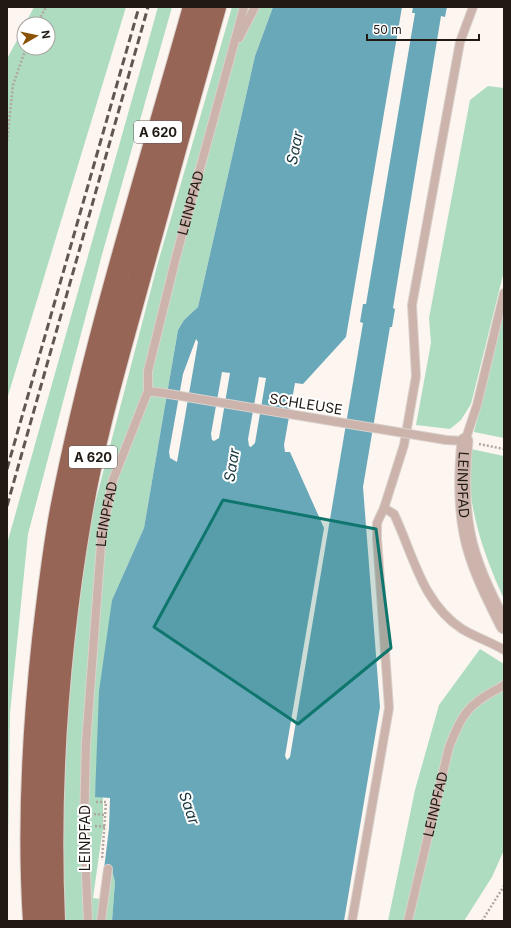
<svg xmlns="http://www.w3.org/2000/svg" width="511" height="928" viewBox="0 0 511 928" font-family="Inter,sans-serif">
<rect width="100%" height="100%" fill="#fdf5f0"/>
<path fill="#addcc0" d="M34,7h92l-119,392v-340l17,-32v21h24v-24h-23z
M158,7h14l-69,244 -75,283 -18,179 -3,208v-377z
M232,7h41l-18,49 -57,251 -14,13 -6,10 -34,198 -32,72 -17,197h8v30l-10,71 15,2 4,-30 3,12 -3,39h-52l3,-193 23,-190 71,-272z
M488,86l16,2v183l-33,133 -10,16 -11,9 -34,-4 15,-82 -2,-25 41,-218z
M504,313v125l-30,-6z
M471,449l33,7v143c-21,-46 -40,-98 -33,-150z
M480,649l24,15v186l-12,27 -28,44h-76l27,-131 24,-85z"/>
<path fill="#69a8b9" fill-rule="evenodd" d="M273,7h129l-56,330 -43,47 -8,-1 -11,62 1,7h5l34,76 -39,228 2,4 3,-3 73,-434 -3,-1 3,-18h3l49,-291h-3l1,-6h34l-2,10 -4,-1 -48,292 2,1 -3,18h-2l-27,160 17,220 -36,214h-232l3,-39 -3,-12 -8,-1 5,-41 1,-30 -15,-1 4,-106 13,-91 32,-72 34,-198 6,-10 14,-13 57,-251zM196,339l2,3 -21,120 -7,-4 -1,-6 14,-78zM222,372l8,1 -11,65 -5,3 -2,-1 -1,-6zM259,377l7,1 -11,65 -4,4 -2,-1 -1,-7z"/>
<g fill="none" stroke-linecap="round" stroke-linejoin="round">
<g stroke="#dad2cd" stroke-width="10">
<g id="service">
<path d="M239,38l16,-31"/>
<path d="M148,391l15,2"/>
<path d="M446,440l19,1 12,-36 27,-112"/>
<path d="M384,508l20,-63 12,-69 -4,-71 48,-263 13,-35"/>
<path id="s1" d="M88,921l-4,-95 2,-83 16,-211 11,-52 35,-89v-20l28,-114 68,-250"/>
<path d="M101,921l7,-52"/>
<path d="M352,921l37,-213 -12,-170v-15l7,-15 10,6c19,40 28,89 68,115 13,8 29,13 42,21"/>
<path id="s2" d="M408,921l41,-174c7,-17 13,-34 28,-45 8,-7 18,-11 27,-17"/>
</g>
</g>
<g stroke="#dad2cd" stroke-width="17">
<g id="minor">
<path id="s3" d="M465,441c-3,30 -4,62 2,92 6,32 22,63 37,93"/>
</g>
</g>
<g stroke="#dad2cd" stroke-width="24">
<path id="motorway" d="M34,921c-6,-93 -1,-188 9,-281 5,-43 10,-87 18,-130 33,-170 86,-336 133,-503
M54,921c-6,-136 4,-272 27,-406 12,-71 32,-141 51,-210 27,-99 55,-199 83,-298"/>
</g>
<path stroke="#afa7a2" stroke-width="2.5" stroke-dasharray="2 2" stroke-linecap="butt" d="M37,24l9,-17
M7,141l6,-56 13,-37
M479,444l25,5
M96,802h10l-4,58
M94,814l12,1
M95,826l11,1
M482,921l22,-35"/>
<use href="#service" stroke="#ccb3ab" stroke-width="8"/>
<use href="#minor" stroke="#ccb3ab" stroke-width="15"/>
<use href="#motorway" stroke="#976556" stroke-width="22"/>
<path stroke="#5e5752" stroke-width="3" stroke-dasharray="8 4" stroke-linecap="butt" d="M7,469l132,-462
M7,506l141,-499"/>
<g stroke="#dad2cd" stroke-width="10" stroke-linecap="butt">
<path id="service-bridge" d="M163,393l283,47"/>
</g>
<use href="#service-bridge" stroke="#ccb3ab" stroke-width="8"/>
</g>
<path fill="#0f766e" fill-opacity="0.2" stroke="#0f766e" stroke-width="3" stroke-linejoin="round" d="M223,500l153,29 15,119 -93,76 -144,-97z"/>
<g text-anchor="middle" stroke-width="4" stroke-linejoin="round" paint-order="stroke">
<g fill="#fff" stroke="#635e5a" stroke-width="1">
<rect x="134" y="121" width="48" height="22" rx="3"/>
<rect x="69" y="446" width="48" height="22" rx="3"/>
</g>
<g font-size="13" font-weight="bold" fill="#201914">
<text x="158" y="137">A 620</text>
<text x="93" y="462">A 620</text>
</g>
<g font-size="14" fill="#201914" stroke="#fff">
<text dy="5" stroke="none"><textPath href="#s1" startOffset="732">LEINPFAD</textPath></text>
<text transform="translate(306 404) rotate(9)" y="5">SCHLEUSE</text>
<text dy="5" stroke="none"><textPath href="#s3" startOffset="44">LEINPFAD</textPath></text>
<text dy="5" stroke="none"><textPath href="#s1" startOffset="408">LEINPFAD</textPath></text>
<text dy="5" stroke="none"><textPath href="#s2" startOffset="120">LEINPFAD</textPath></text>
<text transform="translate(85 838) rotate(-90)" y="5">LEINPFAD</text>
</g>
<g font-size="15" font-style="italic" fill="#17373f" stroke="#fff">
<text transform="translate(295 148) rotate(-78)" y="5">Saar</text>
<text transform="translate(232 465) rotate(-81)" y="5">Saar</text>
<text transform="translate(189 808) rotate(71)" y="5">Saar</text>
</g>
</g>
<rect width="511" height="928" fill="none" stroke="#201914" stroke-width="16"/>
<g transform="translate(36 36) rotate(81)"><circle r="19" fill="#ffffff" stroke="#a6a3a1"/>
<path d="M0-3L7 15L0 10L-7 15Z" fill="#895204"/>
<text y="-6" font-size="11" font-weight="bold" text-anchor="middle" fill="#201914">N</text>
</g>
<path d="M367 34v6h112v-6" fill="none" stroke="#201914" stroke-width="2"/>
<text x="373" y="34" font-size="12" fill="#201914" stroke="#ffffff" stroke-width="3" paint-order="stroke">50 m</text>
</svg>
